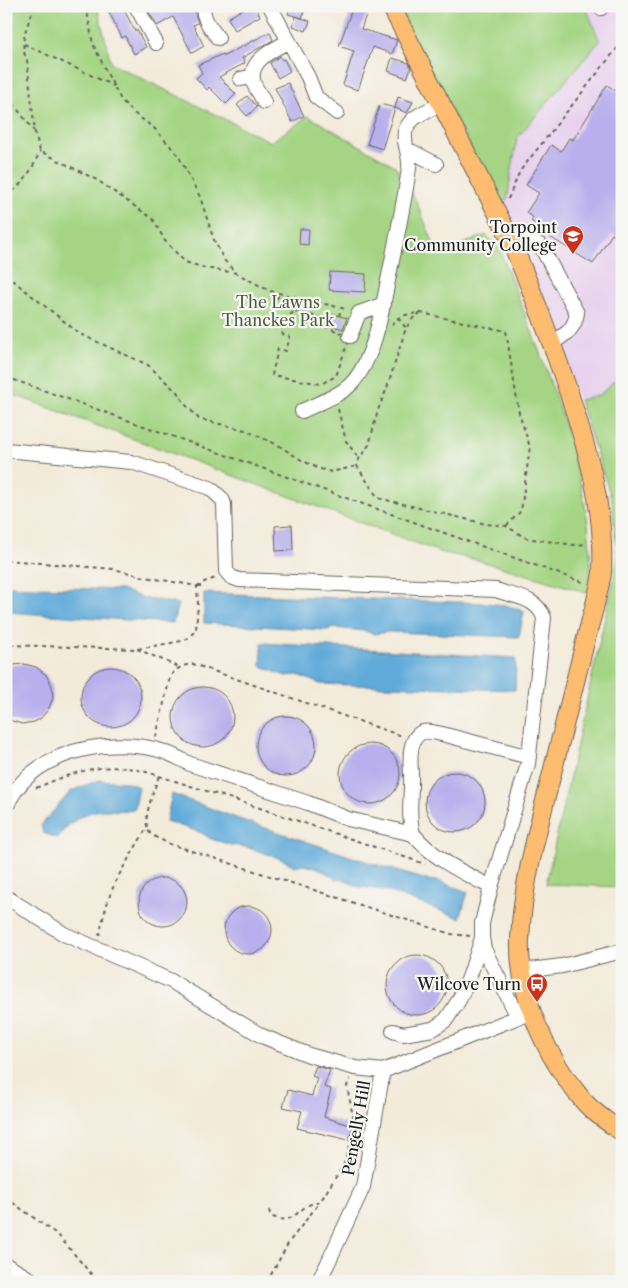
<svg xmlns="http://www.w3.org/2000/svg" width="628" height="1288" viewBox="0 0 628 1288" font-family="'Libre Caslon Text',serif">
<rect width="100%" height="100%" fill="#f6f6f2"/>
<filter id="ink" filterUnits="userSpaceOnUse"><feTurbulence type="fractalNoise" baseFrequency=".02" numOctaves="2"/><feDisplacementMap in="SourceGraphic" scale="10" xChannelSelector="R" yChannelSelector="G"/><feConvolveMatrix kernelMatrix="1 2 1 2 8 2 1 2 1" color-interpolation-filters="sRGB"/></filter>
<filter id="wash" filterUnits="userSpaceOnUse"><feTurbulence type="fractalNoise" baseFrequency=".0096" numOctaves="4" result="noise"/><feDisplacementMap in="SourceGraphic" scale="20" xChannelSelector="R" yChannelSelector="G"/><feGaussianBlur stdDeviation="1.12" result="paint"/><feColorMatrix in="noise" values="0 0 0 0 0 0 0 0 0 0 0 0 0 0 0 0 0 1.4 0 .05"/><feComposite in="paint" operator="in"/></filter>
<g filter="url(#wash)">
<rect width="100%" height="100%" fill="#f3ebda"/>
<path fill="#e8d2ee" d="M398,6h224v554l-4,-2 -6,-58 -65,-194 -48,-103z"/>
<path fill="#a5d584" stroke="#607850" d="M6,6h91l14,57 160,79 37,-26 87,50 21,35 22,53 48,-19 13,13c33,86 71,172 87,263 5,27 4,56 6,83l-115,-34 -37,-8 -434,-160z
M398,6h187l15,35 -83,97 -10,62 -8,3z
M622,375v512l-76,-3 72,-325 -6,-59 -33,-100 19,-4z"/>
<path fill="#61aad9" stroke="#3e637a" d="M6,586l116,4 19,7 37,7 -5,19 -167,-11z
M204,593l282,10 19,2 19,6 -5,26 -130,-5 -16,2 -8,-3 -31,-3 -7,2 -123,-7z
M262,643l254,15 -1,32 -195,-6 -22,-9 -13,1 -24,-10z
M99,780l28,2 12,5 -4,21c-10,4 -21,2 -32,2 -19,1 -34,13 -46,28l-14,-5 -2,-8 30,-34z
M172,794l67,25 135,45 53,16 11,1 30,11 -8,26 -73,-27 -32,-5 -9,-6 -10,-1 -16,-10 -17,-4 -8,1 -16,-8 -33,-11 -15,-2 -20,-6 -9,-6 -36,-12z"/>
<g id="blocks">
<path fill="#b8afec" d="M116,6h6l13,25 2,-1 9,17 -12,7 -9,-18 -3,2 -14,-28z
M160,6h18l2,4 12,-4 6,17 -5,2 11,21 -12,7 -19,-36 -16,9 -8,-14z
M248,6h7l5,10 -25,14 -7,-12z
M290,6h16l-4,12 -14,-4z
M353,6h16l-8,23 36,11 -5,14 -19,-7 -15,43 -15,-5 11,-34 -15,-5z
M296,16l14,5 -4,10 -13,-5z
M270,32l3,8 -31,18 3,5 -26,14 17,17 -10,10 -17,-17 -2,3 -11,-12 6,-5 -4,-8 25,-11 1,2z
M280,56l2,4 2,-1 6,12 -12,7 -8,-15z
M392,58l17,5 2,5 -4,10 -19,-7z
M288,83l16,33 -12,6 -17,-34z
M607,85l15,10v145l-10,-6 -19,30 -51,-32 1,-3 -12,-8 2,-4 -7,-4 13,-20 -13,-8 25,-40 10,6 8,-13 4,2z
M247,96l10,11 -10,9 -10,-11z
M398,97l15,5 -6,11 -12,-5z
M380,104l15,4 -13,41 -15,-5z
M300,229h9l-1,16 -9,-1z
M330,272l36,2 -1,18 -36,-2z
M333,314l14,4 -4,11 -13,-4z
M292,525l1,25 -17,1 -1,-25z
M24,664l12,3 10,8 6,11 1,12 -5,12 -8,9 -6,3 -12,2 -16,-5v-51l7,-3z
M81 697a30 30 0 1 1 60 0a30 30 0 1 1-60 0Z
M173 717a30 30 0 1 1 60 0a30 30 0 1 1-60 0Z
M256 746a30 30 0 1 1 60 0a30 30 0 1 1-60 0Z
M340 774a30 30 0 1 1 60 0a30 30 0 1 1-60 0Z
M425 802a30 30 0 1 1 60 0a30 30 0 1 1-60 0Z
M139 902a24 24 0 1 1 48 0a24 24 0 1 1-48 0Z
M224 930a24 24 0 1 1 48 0a24 24 0 1 1-48 0Z
M387 985a30 30 0 1 1 60 0a30 30 0 1 1-60 0Z
M316,1066l14,4 -6,17 7,2 -7,28 29,9 -4,14 -52,-12 5,-17 -19,-4 5,-17 24,6 5,-18 -5,-2z"/>
</g>
</g>
<g filter="url(#ink)">
<use href="#blocks" fill-opacity="0" stroke="#67645e" stroke-width="1"/>
<g fill="none" stroke-linecap="round" stroke-linejoin="round">
<g stroke="#67645e" stroke-width="16">
<path id="minor" d="M136,6l20,37
M204,6c-3,12 8,23 14,32
M270,6l38,71 8,20 21,16
M600,6l1,2
M241,79l12,-3
M264,102c-3,-6 -7,-12 -10,-18 -8,-23 19,-34 35,-43
M407,149l29,15
M508,234l7,-3 25,14 37,68c-3,17 -11,21 -25,30
M350,336l9,-23 25,-9
M302,411c16,-8 38,-15 50,-28 25,-27 32,-86 40,-122 6,-31 13,-62 17,-93 2,-13 -9,-30 -2,-41 6,-12 23,-17 34,-23
M6,450l125,12 79,26 12,11 2,5 2,67 5,6 8,3 257,10c18,7 41,7 48,28l-16,146 -37,123 -9,36v15l-13,40 -10,22 -13,20 -13,9 -30,5 -10,-3
M6,808c22,-55 96,-71 149,-59 13,3 24,9 35,15l118,39 40,16 65,15c-5,-17 -2,-33 -2,-51 1,-14 -5,-39 8,-49 6,-5 16,-1 23,0l87,23
M413,834c21,25 49,38 78,53
M6,897l58,37 107,47 91,55 47,19 46,13 28,3
M482,938l2,11 34,68
M522,971l40,-5 60,-15
M6,1265l29,17
M318,1282l9,-17 36,-78 20,-116 135,-54 15,-3"/>
</g>
<g stroke="#67645e" stroke-width="20">
<path id="major" d="M391,6l117,228c22,51 42,103 60,156 20,61 37,118 34,183 -5,28 -14,56 -21,85 -11,45 -23,90 -34,135 -12,47 -25,97 -27,146 -2,56 25,116 61,159 11,14 27,24 41,34"/>
</g>
<path stroke="#67645e" stroke-width="2" stroke-dasharray="4 4" stroke-linecap="butt" d="M35,6c-7,17 -17,37 -8,54l8,73 5,18 57,29 56,39 12,22 20,21 20,6 31,5
M86,6l7,38 16,33 12,23 14,14 19,14 24,27 22,42 14,43 10,20 12,13 34,18 76,18
M24,44l90,42
M6,89l9,17 19,25
M6,196c18,-12 26,-26 34,-45
M508,199l12,-28 102,-129
M6,275l74,59 68,31 30,28 7,11 14,15 46,11 33,15 20,13 19,10 14,4 26,-6
M277,299l2,-6
M295,311l33,9 -2,7 24,9 -14,40 -15,8 -49,-9 6,-26 8,2 4,-14 -8,-3 4,-16z
M421,313l-7,4 -8,11 -19,60 -9,22 -9,35 -10,14 -2,7 21,32 108,26 20,2 20,12 48,7 13,-1
M339,316l2,-7
M398,318l8,10
M392,325c6,-11 18,-11 29,-12l85,18 13,82 11,34 -9,64 -15,15
M6,377l579,206
M338,409l8,32 13,18
M6,498h7
M6,560l108,9 31,8 52,9 1,18 -2,26 -9,9 -5,2 -45,8 -131,-4
M197,586h4l3,-4 12,-4
M137,649l42,18
M156,737l14,-60c6,-9 13,-12 23,-13l209,72
M159,776l92,29 174,59
M36,788c44,-19 76,-29 123,-12 -4,12 -19,47 -9,57 4,4 12,7 17,10l284,91 19,2
M98,934h2c3,-18 8,-36 16,-53 9,-18 21,-35 31,-54
M6,1198l52,37 40,47
M269,1210c1,5 2,7 7,8 17,6 22,-9 35,-14 3,-1 6,-1 9,-2l24,-38 11,-37 -8,-41 3,-7
M267,1282l22,-40 31,-40"/>
<use href="#minor" stroke="#fff" stroke-width="14"/>
<use href="#major" stroke="#febc70" stroke-width="18"/>
</g>
</g>
<defs>
<g id="school-pin" transform="scale(1.125)"><path d="M0 17L-7.5 6A9.5 9.5 0 1 1 7.5 6Z" fill="#c8321e" stroke="#f6f6f2"/><path d="M0-5L7-2L0 1L-7-2ZM-4 1L0 2.5L4 1V4Q0 6-4 4Z" fill="#fff"/></g>
<g id="bus-pin" transform="scale(1.125)"><path d="M0 17L-7.5 6A9.5 9.5 0 1 1 7.5 6Z" fill="#c8321e" stroke="#f6f6f2"/><path d="M-5-6H5V4H4V6H2V4H-2V6H-4V4H-5ZM-3.5-4V0h7V-4ZM-3.5 1.2v1.5H-2V1.2ZM2 1.2v1.5H3.5V1.2Z" fill="#fff"/></g>
</defs>
<g fill-rule="evenodd">
<use href="#school-pin" x="573" y="236"/>
<use href="#bus-pin" x="537" y="984"/>
</g>
<g text-anchor="middle" stroke-width="4.5" stroke-linejoin="round" paint-order="stroke">
<g font-size="16" fill="#1c1c1c" stroke="#f6f6f2" text-anchor="end">
<text x="557" y="233">Torpoint<tspan x="557" dy="18">Community College</tspan></text>
<text x="521" y="990">Wilcove Turn</text>
</g>
<g font-size="16" fill="#4c5d40" stroke="#f6f6f2">
<text x="278" y="308">The Lawns<tspan x="278" dy="18">Thanckes Park</tspan></text>
</g>
<g font-size="16" fill="#1c1c1c" stroke="#f6f6f2">
<text transform="translate(356 1128) rotate(-80)" y="6">Pengelly Hill</text>
</g>
</g>
<rect width="628" height="1288" fill="none" stroke="#f6f6f2" stroke-width="25"/>
</svg>
